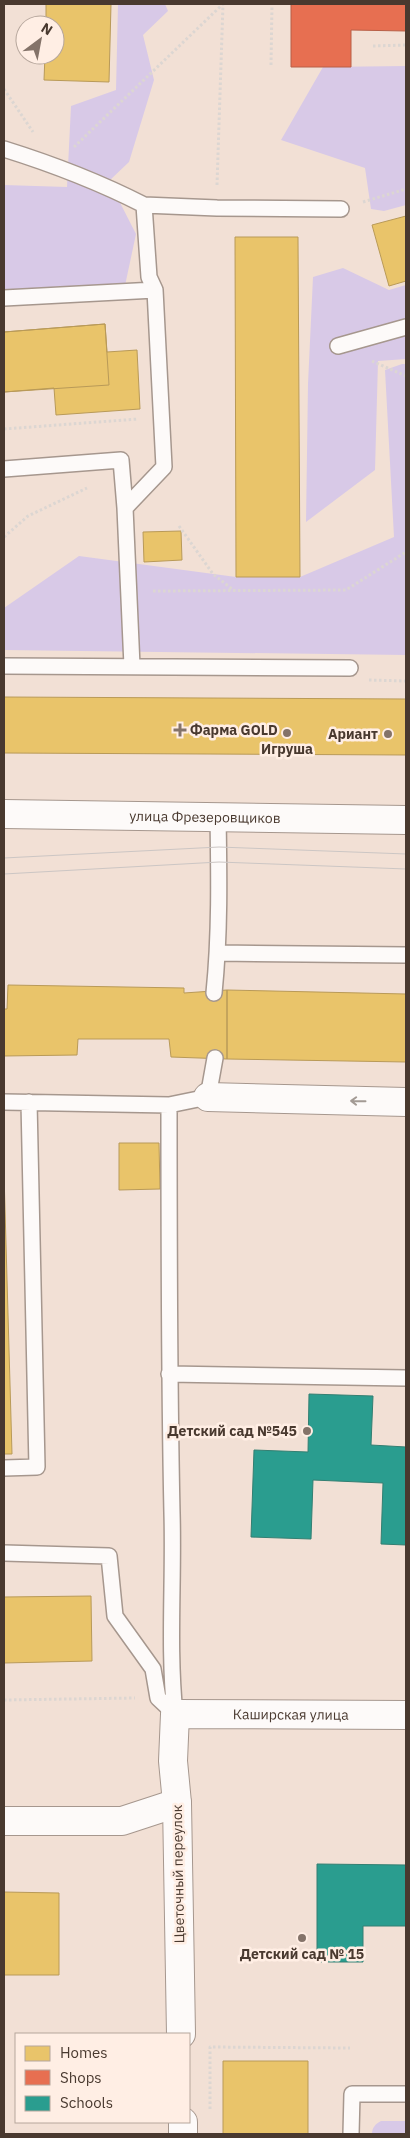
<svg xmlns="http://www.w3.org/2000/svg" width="410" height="2138" viewBox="0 0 410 2138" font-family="'IBM Plex Sans',sans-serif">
<rect width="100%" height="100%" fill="#f2e0d5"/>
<path fill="#d8c9e7" d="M118,4h47l3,7 -25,24 11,45 -25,82 -20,19 27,53 -13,61 -119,6v-116l63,2 4,-81 45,-16z
M406,66v139l-22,6 -13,-2 -6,-41 -84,-28 42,-73z
M343,268l46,22 17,-5v74l-28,2 -3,109 -69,52 2,-138 5,-107z
M402,364h4v291l-402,-5v-42l75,-52 157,21h64l94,-40 -9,-167z
M381,2121h25v13h-34c0,-6 3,-10 9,-13z"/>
<path fill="#e9c46a" stroke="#b99a58" d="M46,4h65l-2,78 -65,-2 1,-25h10v-30h-9z
M406,216v65l-17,5 -17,-61z
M235,237h63l2,340h-64z
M105,324l2,28 30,-2 3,59 -84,6 -2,-27 -50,4v-60z
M105,324l4,61 -105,7v-60z
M181,531l1,29 -38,2 -1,-30z
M4,697l402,2v56l-402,-2z
M8,985l176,3v5l43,-3v69l-56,-2 -2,-18h-91l-1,16 -73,1v-47h3z
M227,990l179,4v68l-179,-3z
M119,1143h40l1,46 -41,1z
M4,1174l8,280h-8z
M91,1596l1,65 -88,2v-66z
M4,1892l55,1v82h-55z
M223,2061h85v73h-85z"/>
<path fill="#e76f51" stroke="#b85f47" d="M291,4h115v27l-55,-1v37h-60z"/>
<path fill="#2a9d8f" stroke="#337f72" d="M309,1394l64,2 -2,49 35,2v98l-25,-1 2,-61 -70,-3 -2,59 -60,-2 3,-87 54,2z
M317,1864l89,1v61h-43v36h-46z"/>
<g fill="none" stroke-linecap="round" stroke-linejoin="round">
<g stroke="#a6978e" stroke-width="18">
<path id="lane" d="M4,149c48,15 95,33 140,56
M4,298l151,-8 -6,-13 -5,-72 73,3 124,1
M338,346l68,-19
M4,469l117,-9 4,48
M4,666l346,2
M132,666l-7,-158 39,-41 -9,-177
M218,953l188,2
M214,993c6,-59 5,-118 4,-177
M4,1102l165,3 39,-8 7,-39
M169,1105c0,136 0,272 3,408 2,67 -4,134 3,201
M169,1374l237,4
M4,1468l33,-1 -8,-365
M4,1553l105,3 6,60 38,53 5,29 17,16
M351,2134l1,-40h54"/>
</g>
<g stroke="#a6978e" stroke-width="30">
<g id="street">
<path d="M208,1097l198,5"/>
<path d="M4,1821h118l55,-18"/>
<path id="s1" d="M181,2034l-4,-231 -4,-42 2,-47 231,1"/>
<path d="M183,2122v12"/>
</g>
</g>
<g stroke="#a6978e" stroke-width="30">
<g id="secondary">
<path id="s2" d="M4,814l402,6"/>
</g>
</g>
<path stroke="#dcd6d2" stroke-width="3" stroke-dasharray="2.5 2.5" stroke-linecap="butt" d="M373,46l33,-1
M271,65l1,-61
M4,89l29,43
M74,147l149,-143
M217,185l6,-181
M363,202l43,-13
M372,361l34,15
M4,429l134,-10
M179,526l34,48 19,15
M4,537l24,-21 59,-28
M153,591l193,-1 60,-38
M369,680l37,1
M4,1700l131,-2
M210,2109v-62l140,1"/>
<use href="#lane" stroke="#fdfaf9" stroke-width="15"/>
<use href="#street" stroke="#fdfaf9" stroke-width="28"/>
<use href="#secondary" stroke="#fdfaf9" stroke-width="28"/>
<path stroke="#ccc6c4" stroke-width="1" d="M4,858l215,-11 187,7
M4,874l215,-12 187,7"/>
</g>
<defs><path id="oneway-shaft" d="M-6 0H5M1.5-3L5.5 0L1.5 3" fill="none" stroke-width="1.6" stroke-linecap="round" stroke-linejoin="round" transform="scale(1.25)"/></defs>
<use stroke="#a39a94" href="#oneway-shaft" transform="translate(358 1101) rotate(-179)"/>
<g fill="#847369" stroke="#ffeee4" stroke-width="2">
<path d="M177.5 722.5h5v5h5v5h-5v5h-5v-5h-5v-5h5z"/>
<circle cx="287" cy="733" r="5"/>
<circle cx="388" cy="734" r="5"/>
<circle cx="307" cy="1431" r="5"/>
<circle cx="302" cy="1938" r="5"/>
</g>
<g text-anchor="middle" stroke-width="5" stroke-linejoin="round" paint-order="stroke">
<g font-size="14" font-weight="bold" fill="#49392f" stroke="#ffeee4" text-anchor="end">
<text x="190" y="735" text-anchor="start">Фарма GOLD</text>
<text x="378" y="739">Ариант</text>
<text x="287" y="754" text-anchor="middle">Игруша</text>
<text x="297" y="1436">Детский сад №545</text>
<text x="302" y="1959" text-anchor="middle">Детский сад № 15</text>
</g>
<g font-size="14" fill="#49392f" stroke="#ffeee4">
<text dy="5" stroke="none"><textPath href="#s2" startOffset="201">улица Фрезеровщиков</textPath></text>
<text dy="5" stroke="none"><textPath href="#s1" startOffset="436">Каширская улица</textPath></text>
<text transform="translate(178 1874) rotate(-91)" y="5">Цветочный переулок</text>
</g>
</g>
<rect width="410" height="2138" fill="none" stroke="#49392f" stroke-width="10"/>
<rect x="15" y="2033" width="175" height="90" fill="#ffeee4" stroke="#b6a69c"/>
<rect x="25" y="2046" width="25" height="15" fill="#e9c46a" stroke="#b6a69c"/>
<text x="60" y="2058" font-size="15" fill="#49392f">Homes</text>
<rect x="25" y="2070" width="25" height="15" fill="#e76f51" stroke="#b6a69c"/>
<text x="60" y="2083" font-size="15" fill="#49392f">Shops</text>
<rect x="25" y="2096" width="25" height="15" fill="#2a9d8f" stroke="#b6a69c"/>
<text x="60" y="2108" font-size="15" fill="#49392f">Schools</text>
<g transform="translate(40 40) rotate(32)"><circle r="24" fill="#ffeee4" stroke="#b6a69c"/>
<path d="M0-4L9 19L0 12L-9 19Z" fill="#847369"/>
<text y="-8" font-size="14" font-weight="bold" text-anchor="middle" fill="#49392f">N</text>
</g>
</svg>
